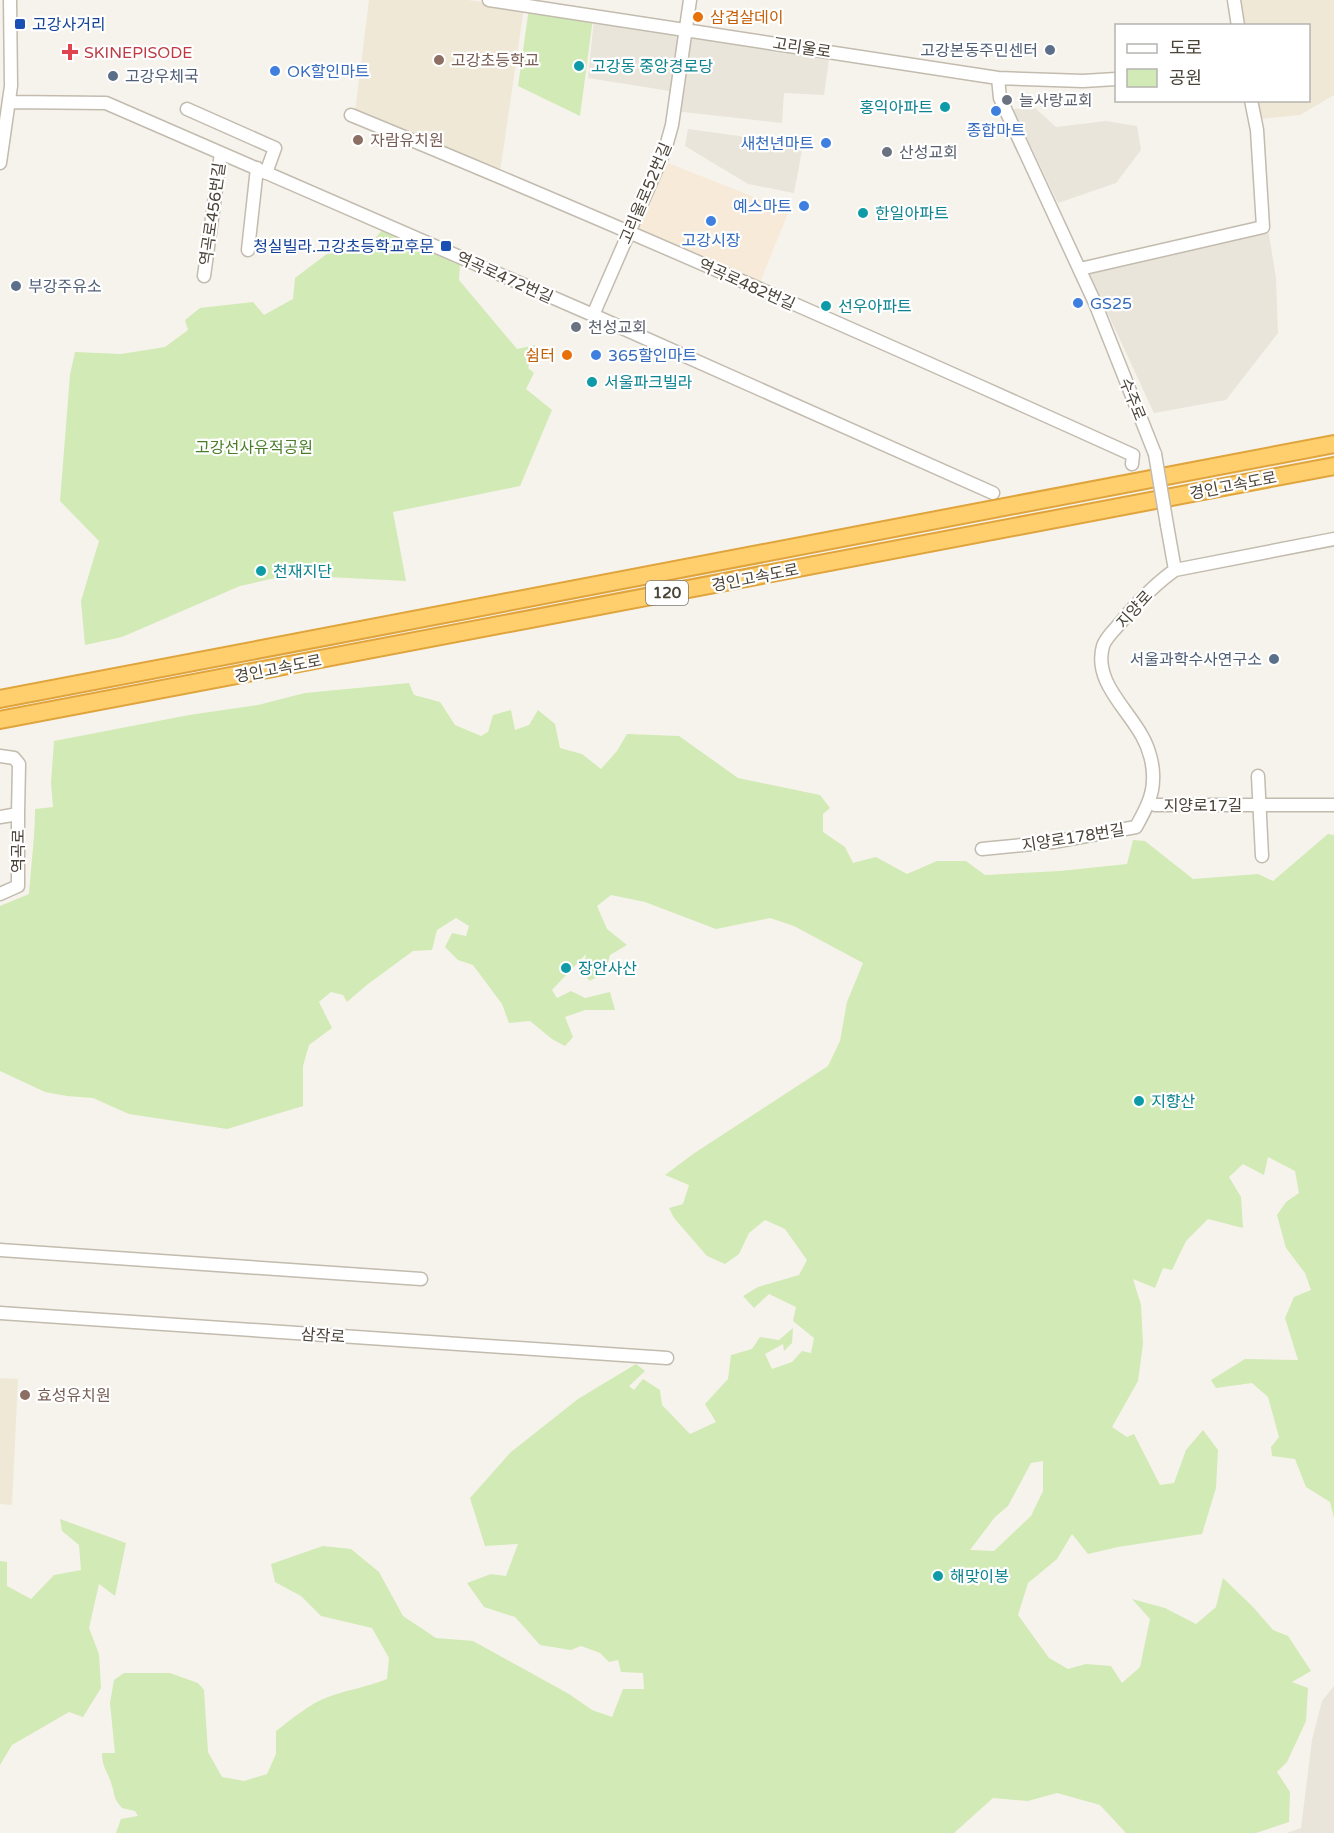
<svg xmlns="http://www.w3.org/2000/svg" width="1334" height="1833" viewBox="0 0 1334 1833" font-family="'Varela Round','Noto Sans KR',sans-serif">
<rect width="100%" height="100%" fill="#f6f3ec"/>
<path fill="#eae5da" d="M594,19l236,33 -6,43 -40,-2 -2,30 -108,-12 2,-19 -88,-14z
M1035,108l21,19 50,-6 31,5 4,24 -25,33 -58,20 -45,-94z
M688,129l115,16 -9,48 -46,-9 -63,-38z
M1268,229l8,49 2,55 -52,67 -72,13 -65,-140z
M1334,1686v147h-47l14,-5 11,-88 10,-39z"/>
<path fill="#f7ead8" d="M663,161l126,50 -31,76 -126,-55z"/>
<path fill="#efe8d6" d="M369,0h99l56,8 -24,164 -145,-60z
M1239,0h95v95l-34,20 -40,4 -3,-18 51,-1v-74l-64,-1z
M0,1378l18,1 -6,126 -12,-1z"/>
<path fill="#d2eab5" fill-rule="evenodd" d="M529,8l64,10 -13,98 -62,-30z
M382,230l78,35 -1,15 58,69 18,-4 -7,23 6,5 -8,16 26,21 -32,76 -127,26 13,69 -117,-6 -49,11 -118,51 -37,8 -4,-44 18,-60 -39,-40 10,-126 5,-23 46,2 44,-7 23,-17 -3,-10 15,-12 53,-6 11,13 29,-16 2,-21 33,-25 41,-7z
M409,683l5,12 26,7 15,23 26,11 7,-4 5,-17 18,-5 4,20 14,-5 9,-15 17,14 5,24 22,6 19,15 16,-18 10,-17 52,2 59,42 82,17 10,13 -7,6v18l22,15 8,16 23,-6 31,17 30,-13h29l19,14 75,-4 67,-7 6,-24 12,1 48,38 65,-5 15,7 55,-47 6,1v683l-4,-16 -24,-15 -11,-28 -23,-3 -1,-9 8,-10 -11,-40 -16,-14 -36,5 -5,-8 34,-21 53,1 -13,-42 9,-21 17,-7 -6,-17 -19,-25 -9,-33 9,-13 13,-9 -4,-22 -27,-14 -4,18 -21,-11 -14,13 12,20 2,31 -35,-9 -22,22 -14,29 -9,-2 -8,20 -22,-9 8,26 2,39 -5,37 -26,46 15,10 7,-3 26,51 14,-2 12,-33 17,-20 15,20 -2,38 -14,46 -84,13 -30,7 -16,-20 -15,25 -29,24 -10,32 31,43 19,11 18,-5 25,2 11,17 18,-16 10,-48 -18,-20 33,9 31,16 20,-17 7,-29 30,29 20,23 15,6 23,35 -19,11 16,6 -2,33 -19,41 -10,10 13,20 -1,30 -33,11h-130l-26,-28 -43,-12 -29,8 -35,-3 -39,35h-838l5,-14 17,-3 -3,-5 -13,-3c-9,-11 -6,-9 -10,-22 -3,-13 -10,-17 -10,-33h13l-5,-50 4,-23 10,-7h46l28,10 6,7 4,62 14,25 22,4 23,-7 9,-20v-23c16,-12 33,-27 52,-34 19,-7 39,-10 59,-18l2,-21 -17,-30 -51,-12 -20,-20 -26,-14 -4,-18 52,-18 28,3 28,23 24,44 33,22 37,3 96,53 23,16 20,7 11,-28h21l-1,-16 -22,-1 -3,-12 -9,2 -9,-9 -19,-7 -10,4 -31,-5 -25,-28 -31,-10 -17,-24 24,-9 15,2 12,-32 -33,2 -15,-48 41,-46 67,-53 58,-35 9,7 -16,15 5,4 9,-11 17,11 2,15 28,29 26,-12 -11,-18 23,-25 3,-24 21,-6 8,-12 19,3 14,-12 -1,15 -8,8 -1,-7 -18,10 7,15 20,-7 10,-11 9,2 3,-15 -21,-17 3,-14 -27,-13 -15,14 -11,-12 15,-9 41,-12 8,-15 -22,-31 -20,-9 -16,13 -10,21 -14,10 -18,-8 -33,-38 -5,-10 14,-4 6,-19 -24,-10 28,-21 135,-88 12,-25 7,-39 16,-39 -69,-37 -24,-8 -54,11 -71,-27 -34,-7 -14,11 10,23 20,16 -17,10 -5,18 -16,8 -5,-12 2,-15 -34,36 5,8 14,-7 14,7 25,-6 5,18h-30l-20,7 8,20 -8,9 -13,-7 -22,-18 -21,2 -7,-19 -29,-39 -15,-5 -13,-13 7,-14 14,3 3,-10 -13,-8 -19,12 -5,20 -19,1 -45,33 -21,18 -4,-7 -12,-3 -12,10 13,26 -23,17 -6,21v40l-76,23 -98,-15 -36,-16 -26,-2 -22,-4 -45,-21v-165l29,-12c2,-28 6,-57 6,-85l18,-2 -2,-24 3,-42 135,-26 69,-10 47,-12zM1043,1461v30l-12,25 -37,35 -24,-1 25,-33 13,-11 23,-43z
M60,1519l66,24 -11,53 -16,-12 -10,44 10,26 2,34 -18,29 -14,-5 -57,33 -12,20v-204l7,1v24l24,13 23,-24 27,-5 -2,-25 -17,-14z"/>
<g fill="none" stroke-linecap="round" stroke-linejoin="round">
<g stroke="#c2bbae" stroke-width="15">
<path id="minor" d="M489,0l509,78 85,3 33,-2
M1234,0l4,26
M998,78l2,20 95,205 60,151
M9,102l97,1 487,212 400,178
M187,109l88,39 -9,25
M351,115c263,108 523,223 782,340l-1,9
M0,163l11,-77 -1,-86
M248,250l9,-82
M1080,269l183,-42 -6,-97 -6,-30
M204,276l17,-123
M593,315l72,-165 7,-25 18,-125
M1167,525l8,45
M0,756l14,2 5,6 -1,50
M1258,776l4,80
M1149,802l6,3h179
M0,817l18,-3v72l-18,8
M982,849l71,-7 83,-15c8,-15 17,-30 17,-47 1,-14 -4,-32 -11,-44 -15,-28 -49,-55 -39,-90 3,-10 16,-20 22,-29 15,-17 31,-34 50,-47l159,-31
M0,1250l421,29
M0,1313l667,45"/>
</g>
<g stroke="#e0a43c" stroke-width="20">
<path id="highway" d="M0,699l1334,-255
M0,720l1334,-254"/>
</g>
<use href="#minor" stroke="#fff" stroke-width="12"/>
<use href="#highway" stroke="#ffcf6e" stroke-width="16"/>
<g stroke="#c2bbae" stroke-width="15" stroke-linecap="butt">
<path id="minor-bridge" d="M1155,454l12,71"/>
</g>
<use href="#minor-bridge" stroke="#fff" stroke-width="12"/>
</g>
<g fill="#e8710a" stroke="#fff" stroke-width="2">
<circle cx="698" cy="17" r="6"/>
<circle cx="567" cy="355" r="6"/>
</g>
<g fill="#1a4fb4" stroke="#fff" stroke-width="2">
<rect x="14" y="18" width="12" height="12" rx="3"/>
<rect x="440" y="240" width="12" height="12" rx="3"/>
</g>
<g fill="#5c6f8a" stroke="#fff" stroke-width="2">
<circle cx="1050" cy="50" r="6"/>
<circle cx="113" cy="76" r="6"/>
<circle cx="16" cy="286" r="6"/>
<circle cx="1274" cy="659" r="6"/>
</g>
<path fill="#e0444e" stroke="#fff" stroke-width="2" d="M67 43h6v6h6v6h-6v6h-6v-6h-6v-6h6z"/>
<g fill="#8d6e63" stroke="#fff" stroke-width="2">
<circle cx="439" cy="60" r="6"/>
<circle cx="358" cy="140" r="6"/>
<circle cx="25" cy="1395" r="6"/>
</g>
<g fill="#0f9aa8" stroke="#fff" stroke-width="2">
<circle cx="579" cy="66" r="6"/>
<circle cx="945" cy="107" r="6"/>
<circle cx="863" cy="213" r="6"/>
<circle cx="826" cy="306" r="6"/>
<circle cx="592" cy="382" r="6"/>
<circle cx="261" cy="571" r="6"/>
<circle cx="566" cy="968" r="6"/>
<circle cx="1139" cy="1101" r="6"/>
<circle cx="938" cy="1576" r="6"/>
</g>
<g fill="#3f7fe0" stroke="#fff" stroke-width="2">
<circle cx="275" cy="71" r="6"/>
<circle cx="996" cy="111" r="6"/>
<circle cx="826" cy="143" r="6"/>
<circle cx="804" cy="206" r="6"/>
<circle cx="711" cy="221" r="6"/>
<circle cx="1078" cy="303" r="6"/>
<circle cx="596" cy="355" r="6"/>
</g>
<g fill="#6b7280" stroke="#fff" stroke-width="2">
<circle cx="1007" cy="100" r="6"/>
<circle cx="887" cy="152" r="6"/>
<circle cx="576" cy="327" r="6"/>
</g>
<g text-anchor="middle" stroke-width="4.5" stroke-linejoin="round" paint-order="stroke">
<rect fill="#fff" stroke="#817c74" stroke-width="1.5" x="646" y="581" width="42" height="24" rx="4.5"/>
<g font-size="15" font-weight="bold" fill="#4b4439">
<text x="667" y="598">120</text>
</g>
<g font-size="16" fill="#c56008" stroke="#fff" text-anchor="start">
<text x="710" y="23">삼겹살데이</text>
<text x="555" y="361" text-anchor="end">쉼터</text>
</g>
<g font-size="16" fill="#164399" stroke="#fff" text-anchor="start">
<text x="32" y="30">고강사거리</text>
<text x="434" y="252" text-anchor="end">청실빌라.고강초등학교후문</text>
</g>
<g font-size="16" fill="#4b4439" stroke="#fff">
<text transform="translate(802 47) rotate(9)" y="6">고리울로</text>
<text transform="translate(645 193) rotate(-67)" y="6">고리울로52번길</text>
<text transform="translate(212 214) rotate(-82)" y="6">역곡로456번길</text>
<text transform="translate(505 277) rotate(24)" y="6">역곡로472번길</text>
<text transform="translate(747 284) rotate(24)" y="6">역곡로482번길</text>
<text transform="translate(1133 399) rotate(68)" y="6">수주로</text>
<text transform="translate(1233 485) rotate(-11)" y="6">경인고속도로</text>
<text transform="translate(755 577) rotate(-11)" y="6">경인고속도로</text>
<text transform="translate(1134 609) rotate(-48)" y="6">지양로</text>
<text transform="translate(278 668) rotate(-11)" y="6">경인고속도로</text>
<text x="1203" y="811">지양로17길</text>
<text transform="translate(1073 837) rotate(-9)" y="6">지양로178번길</text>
<text transform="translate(18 851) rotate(-90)" y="6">역곡로</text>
<text transform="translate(323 1335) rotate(4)" y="6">삼작로</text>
</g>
<g font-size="16" fill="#4e5e75" stroke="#fff" text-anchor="end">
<text x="1038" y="56">고강본동주민센터</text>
<text x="125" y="82" text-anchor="start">고강우체국</text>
<text x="28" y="292" text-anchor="start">부강주유소</text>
<text x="1262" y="665">서울과학수사연구소</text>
</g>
<g font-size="16" fill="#be3a42" stroke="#fff" text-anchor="start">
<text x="84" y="58">SKINEPISODE</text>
</g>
<g font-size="16" fill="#785e54" stroke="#fff" text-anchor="start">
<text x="451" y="66">고강초등학교</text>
<text x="370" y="146">자람유치원</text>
<text x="37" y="1401">효성유치원</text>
</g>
<g font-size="16" fill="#0d838f" stroke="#fff" text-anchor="start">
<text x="591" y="72">고강동 중앙경로당</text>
<text x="933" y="113" text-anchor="end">홍익아파트</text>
<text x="875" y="219">한일아파트</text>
<text x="838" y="312">선우아파트</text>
<text x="604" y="388">서울파크빌라</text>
<text x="273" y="577">천재지단</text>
<text x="578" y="974">장안사산</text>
<text x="1151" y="1107">지향산</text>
<text x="950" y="1582">해맞이봉</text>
</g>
<g font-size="16" fill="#366cbe" stroke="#fff" text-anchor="start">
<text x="287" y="77">OK할인마트</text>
<text x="996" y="136" text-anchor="middle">종합마트</text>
<text x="814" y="149" text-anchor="end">새천년마트</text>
<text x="792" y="212" text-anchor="end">예스마트</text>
<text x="711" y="246" text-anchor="middle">고강시장</text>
<text x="1090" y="309">GS25</text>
<text x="608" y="361">365할인마트</text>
</g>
<g font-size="16" fill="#5b616d" stroke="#fff" text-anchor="start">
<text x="1019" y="106">늘사랑교회</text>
<text x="899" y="158">산성교회</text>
<text x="588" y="333">천성교회</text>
</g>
<g font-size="16" fill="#4a7f2a" stroke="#fff">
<text x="254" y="453">고강선사유적공원</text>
</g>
</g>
<rect x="1115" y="24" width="195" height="78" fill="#ffffff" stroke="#b7b4b0" stroke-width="1.5"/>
<rect x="1127" y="44" width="30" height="9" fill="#ffffff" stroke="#b7b4b0" stroke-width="1.5"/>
<text x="1169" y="54" font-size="18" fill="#4b4439">도로</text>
<rect x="1127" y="69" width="30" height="18" fill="#d2eab5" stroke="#b7b4b0" stroke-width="1.5"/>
<text x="1169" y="84" font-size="18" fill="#4b4439">공원</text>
</svg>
